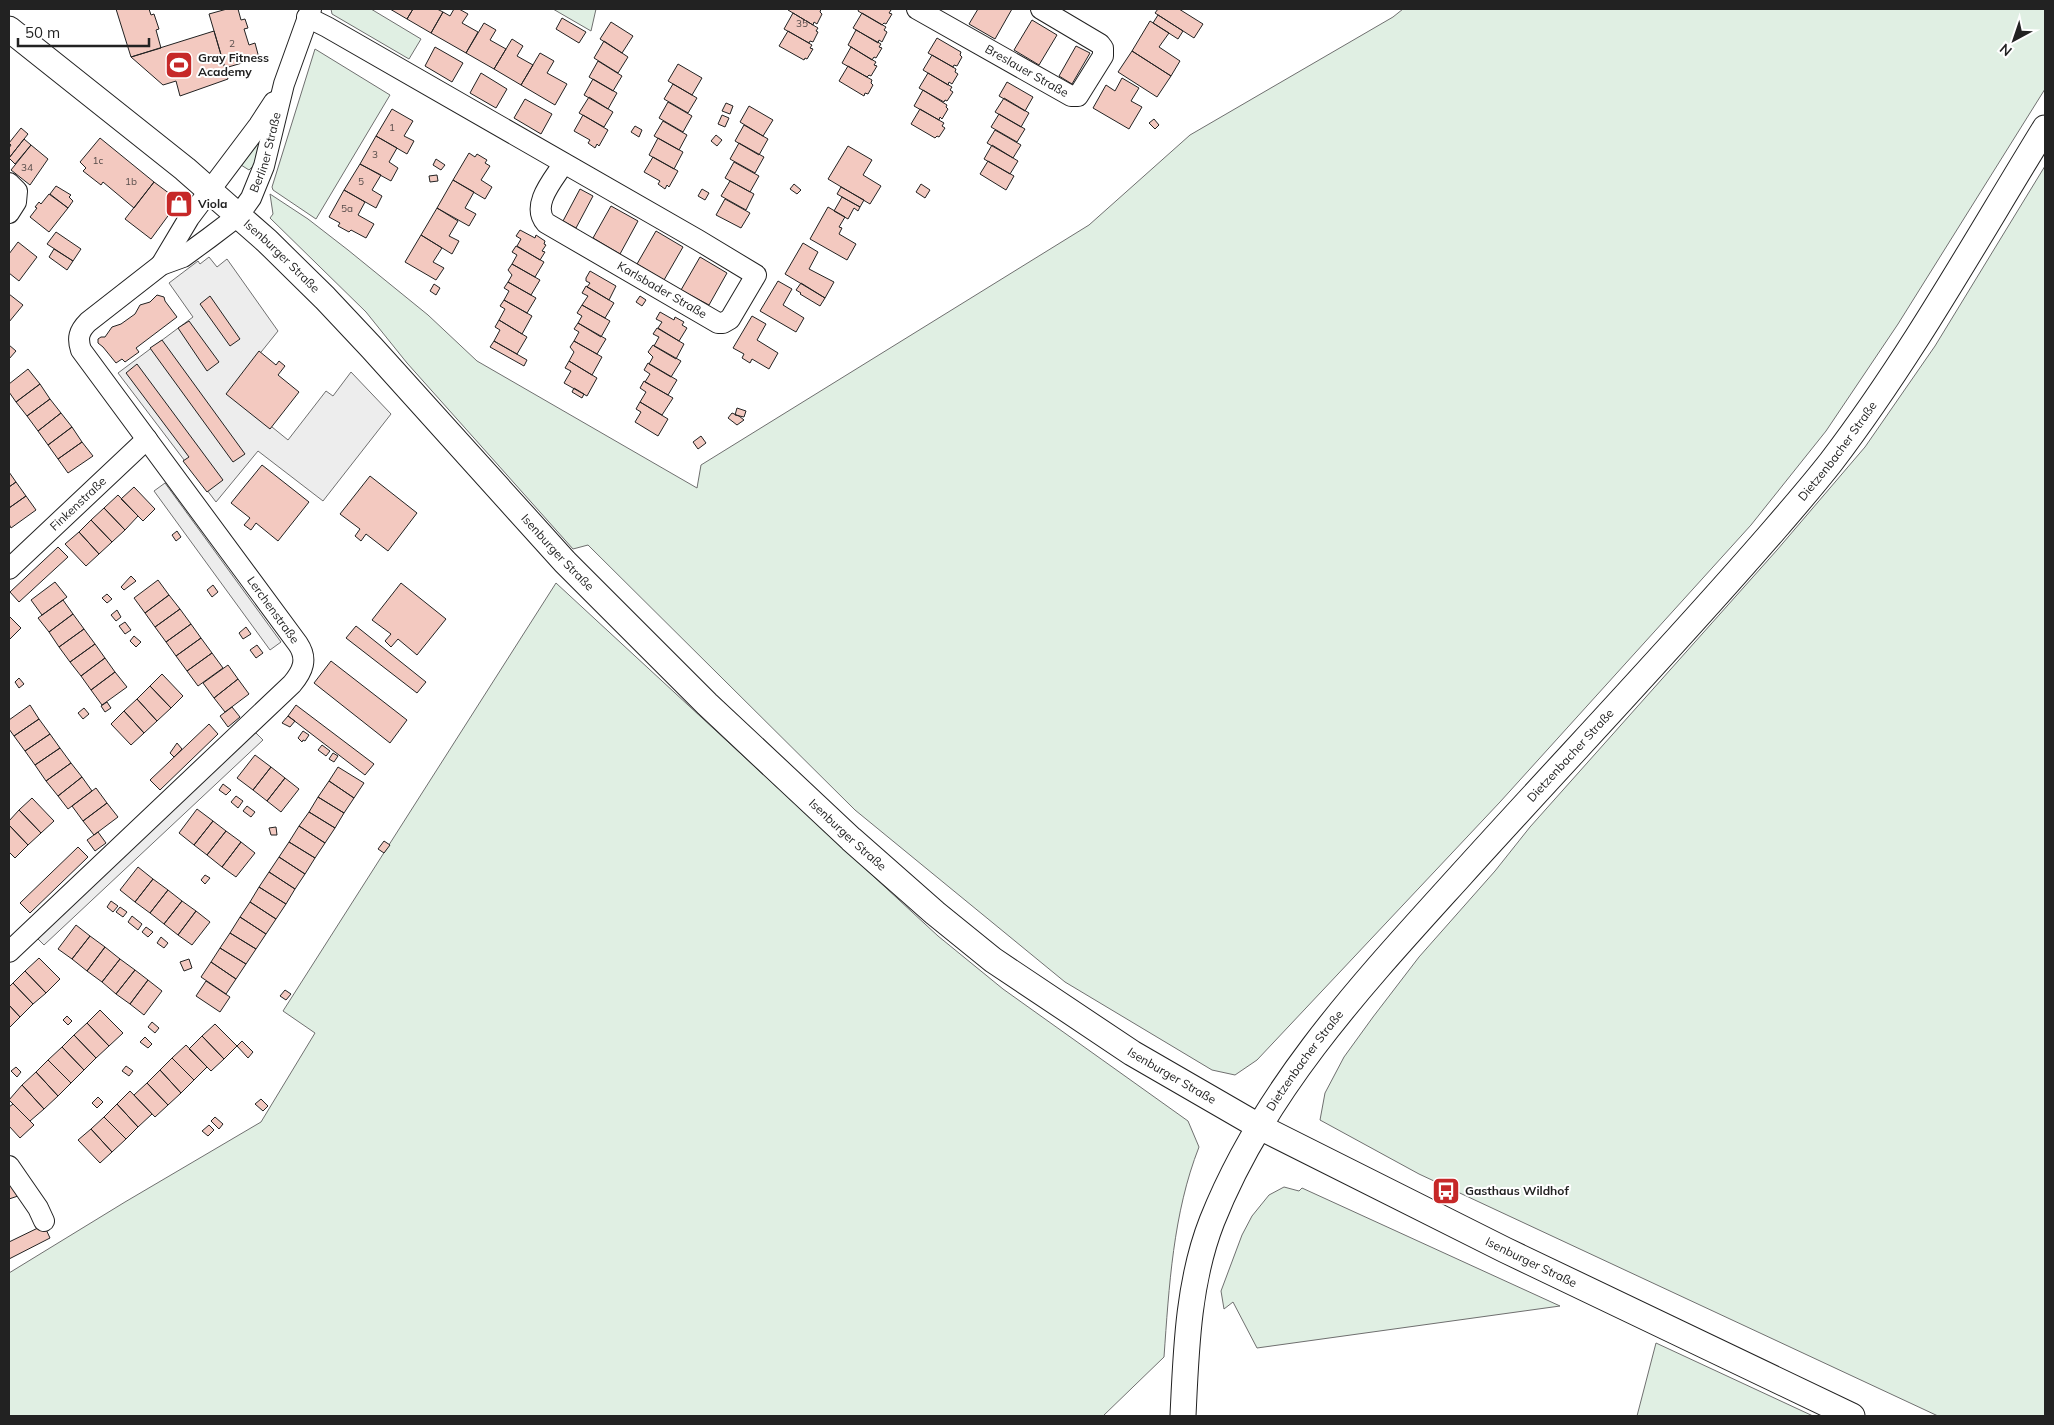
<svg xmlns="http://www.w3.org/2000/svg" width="2054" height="1425" viewBox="0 0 2054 1425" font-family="Mulish,sans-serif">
<rect width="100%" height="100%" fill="#fff"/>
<path fill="#e0efe3" stroke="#6f6f6f" d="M331,9h40l50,30 -12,20 -77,-45z
M553,9h43l-5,22z
M1403,9h642v80l-147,235 -72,107 -75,94 -251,277 -243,258 -22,15 -23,-5 -147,-88 -210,-172 -267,-265 -15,4 -166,-186 -41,-51 -96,-94 3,-4 -3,-20 38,25 40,31 80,65 49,46 220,127 4,-23 388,-240 101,-90 203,-118z
M315,49l75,46 -74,124 -43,-29 -1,-3z
M265,126l-11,39 -5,5 -8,-5z
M2045,166v1250h-107l-519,-242 -99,-54 5,-27 19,-36 29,-40 46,-60 76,-86 35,-44 247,-277 88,-103 70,-101z
M556,583l382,353 65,53 185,132 11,26c-26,66 -30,140 -35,210l-61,59h-1094v-143l116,-71 136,-80 54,-89 -32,-22z
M1284,1187l15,4 3,-3 258,118 -303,42 -24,-46 -9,7 -3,-18 21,-56 10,-19 17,-21z
M1656,1343l157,73h-176z"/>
<path fill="#ededed" stroke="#6f6f6f" d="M209,257l8,10 10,-8 51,72 -49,61 59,48 38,-49 7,5 18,-24 40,42 -68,87 -65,-50 -42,51 -98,-129 75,-56 -24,-34 29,-22 2,3z
M165,483l116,159 -11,8 -116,-159z
M253,730l10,10 -219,205 -10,-10z"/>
<path fill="#f3c9c0" stroke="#222" d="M116,9h33l2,6 3,-1 5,15 -3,1 5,18 -30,9z
M227,9h11l3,11 4,-1 3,9 -4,1 5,16 6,-2 4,15 -34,10 -16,-54z
M390,9h23l-6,10z
M413,9h24l6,3 -12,21 -24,-14z
M454,9h5l9,5 -6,9 16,9 -12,21 -35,-20 12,-21 7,4z
M789,9h32l-1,3 2,2 -5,10 -3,-2 -1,3 -25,-15z
M859,9h30l2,1 -2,3 3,1 -6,10 -2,-1 -2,2 -24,-14z
M978,9h34l-17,30 -26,-15z
M1158,9h21l24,15 -9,14 -39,-25z
M793,13l25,15 -2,3 2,1 -5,10 -3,-1 -1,2 -25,-14z
M862,13l24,14 -2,3 3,2 -5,10 -3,-2 -1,3 -25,-15z
M1158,15l25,16 -5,8 -25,-16z
M562,18l24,14 -7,11 -23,-14z
M1032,20l25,15 -18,30 -25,-15z
M1150,21l19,12 -10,14 21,14 -9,15 -39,-25z
M611,22l22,14 -11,17 -22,-14z
M484,23l12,7 -6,10 16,9 -12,20 -28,-16z
M856,30l25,14 -2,3 3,1 -6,10 -2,-1 -2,3 -24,-15z
M214,31l14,48 -48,17 -4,-15 -13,4 -32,-28z
M788,31l24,14 -2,3 3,1 -6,10 -2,-1 -1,2 -25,-14z
M937,38l24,14 -1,3 2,2 -5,9 -3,-1 -1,2 -25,-14z
M512,39l11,7 -6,10 16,9 -12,20 -27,-16z
M604,41l24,16 -10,16 -24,-15z
M1076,46l14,7 -18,31 -13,-8z
M435,47l28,16 -11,19 -27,-16z
M851,47l25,15 -2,3 3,1 -6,10 -2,-1 -2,2 -25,-14z
M1132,51l39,25 -14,21 -39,-25z
M540,53l14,8 -7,12 20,11 -12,21 -34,-20z
M932,55l24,14 -1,3 3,2 -6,10 -3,-2 -1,3 -25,-15z
M598,61l24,15 -9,15 -24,-14z
M678,64l24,14 -10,17 -24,-14z
M848,66l24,14 -1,3 2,2 -5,9 -3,-1 -1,3 -25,-15z
M481,73l26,16 -11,19 -26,-15z
M928,73l24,14 -2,3 3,2 -6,9 -2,-1 -1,2 -25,-14z
M1122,78l17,10 -8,13 11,6 -13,22 -36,-21 13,-23 9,6z
M593,79l24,14 -9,16 -24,-14z
M1007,82l26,15 -8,14 -26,-15z
M673,84l24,14 -9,15 -24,-14z
M923,90l24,15 -1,2 2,2 -6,10 -2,-2 -1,3 -25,-14z
M589,97l24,15 -9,15 -25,-14z
M1004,98l25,15 -8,14 -26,-15z
M525,99l27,15 -11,20 -27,-16z
M668,102l24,14 -9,16 -24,-14z
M726,103l7,3 -3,8 -8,-3z
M749,106l24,14 -10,16 -23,-14z
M392,109l21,12 -9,15 10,5 -7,13 -31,-18z
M920,109l24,14 -2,3 3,2 -6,9 -2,-1 -2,2 -24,-14z
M999,114l26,15 -8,13 -26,-15z
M583,115l25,15 -9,16 -2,-2 -2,4 -7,-5 2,-3 -16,-9z
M722,115l7,3 -4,9 -7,-3z
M1154,119l5,6 -4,4 -6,-6z
M663,121l24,14 -8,15 -25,-14z
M744,125l24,14 -9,16 -24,-14z
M635,126l7,4 -3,7 -8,-5z
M21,128l7,6 -19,24v-10l2,-3 -2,-2z
M995,130l26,15 -8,13 -26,-15z
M716,135l6,5 -5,6 -6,-5z
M376,136l21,12 -8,14 9,6 -7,13 -31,-17z
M100,138l54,44 -20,26 -31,-26 -2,3 -18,-14 3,-3 -6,-6z
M658,138l25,14 -9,17 -25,-14z
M24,139l7,6 -16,19 -6,-6z
M739,143l25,14 -9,16 -25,-14z
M31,145l17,14 -18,26 -19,-15z
M992,145l26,16 -8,13 -26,-15z
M848,146l24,14 -9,15 18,11 -11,18 -42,-25z
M469,153l6,4 2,-3 10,6 -2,3 5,3 -9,14 11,7 -7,12 -32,-19z
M653,157l25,14 -9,16 -2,-2 -2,4 -7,-5 2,-3 -16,-9z
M436,159l9,6 -4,5 -8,-5z
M988,161l26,15 -8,14 -26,-16z
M734,162l25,14 -9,16 -25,-14z
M360,164l21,11 -9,15 10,6 -6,12 -32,-18z
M437,175l1,6 -8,1 -1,-6z
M453,180l21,12 -9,16 11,6 -7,12 -32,-18z
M730,181l24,13 -8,16 -25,-14z
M154,182l20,15 -3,4 5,4 -25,34 -26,-20z
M794,184l7,6 -4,4 -7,-5z
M921,184l9,6 -5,8 -9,-6z
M56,186l15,9 -2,2 4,4 -5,7 -18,-14z
M841,187l23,13 -4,7 -23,-13z
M580,189l13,7 -17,32 -13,-7z
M702,189l7,4 -4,7 -7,-4z
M344,190l21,12 -7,13 16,9 -8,14 -15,-8 -2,2 -11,-6 2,-3 -11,-6z
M49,194l19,14 -19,24 -19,-15 7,-9 -2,-1 4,-5 2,2z
M842,197l18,10 -2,4 -4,-3 -6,11 -14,-8z
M725,199l25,14 -9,15 -25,-13z
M611,206l27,15 -18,33 -27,-16z
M828,207l17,10 -6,10 3,1 -3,6 17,10 -9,16 -37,-21z
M437,208l21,13 -9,15 10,5 -7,13 -31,-19z
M520,230l15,8 1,-3 9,6 -1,3 2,1 -4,6 3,1 -5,8 -23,-14 4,-7 -5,-3z
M656,231l27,16 -19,33 -27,-16z
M56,232l25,17 -8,12 -26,-17z
M421,235l21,13 -9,14 11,6 -8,12 -31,-18z
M18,242l19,15 -18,24 -10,-8v-19z
M803,243l15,9 -9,17 25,13 -9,16 -40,-24z
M516,246l28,16 -9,15 -23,-13 5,-9 -5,-3z
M54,249l19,12 -6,9 -18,-13z
M700,257l27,16 -18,32 -28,-15z
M512,264l28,16 -9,15 -23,-13 4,-7 -4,-5z
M590,271l26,15 -7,14 -22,-13 3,-4 -4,-2v-3z
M778,281l14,8 -9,16 21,13 -8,14 -36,-21z
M508,282l28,16 -9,15 -23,-13 5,-9 -5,-3z
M801,283l24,15 -5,8 -20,-12 1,-1 -5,-3z
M434,284l6,4 -4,7 -6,-4z
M586,286l28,17 -9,15 -23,-13 6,-9 -6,-3z
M9,294l14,11 -14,17v5z
M157,295l7,2 1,4 12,16 -41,31 3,4 -14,10 -3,-3 -6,4 -13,-16 -5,-4v-4l3,-2h4l7,-10 9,-3 14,-10 5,-9 10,-3z
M210,296l30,43 -10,7 -30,-42z
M640,296l6,4 -4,6 -6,-4z
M504,300l28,16 -10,18 -23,-14 6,-11 -5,-3z
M582,305l28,16 -9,16 -23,-14 4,-7 -5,-3z
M660,312l14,8 1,-3 9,5 -2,3 5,3 -8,13 -21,-13 4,-6 -6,-3z
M752,316l14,8 -9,16 21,13 -9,16 -17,-10 -2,4 -8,-5 2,-4 -11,-6z
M499,320l28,17 -10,17 -23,-13 6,-11 -5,-3z
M189,321l30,41 -12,9 -29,-43z
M578,323l28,16 -9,15 -23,-13 5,-9 -5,-3z
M657,328l27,16 -8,15 -22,-13 5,-9 -6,-3z
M162,340l83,114 -12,8 -83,-114z
M494,341l33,19 -3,6 -34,-19z
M574,341l28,16 -10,18 -23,-14 5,-9 -4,-5z
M9,345l7,6 -7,8z
M653,345l28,16 -10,16 -22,-13 4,-7 -5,-5z
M259,351l17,14 3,-4 6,5 -7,9 21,17 -29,37 -44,-35z
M569,361l28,17 -10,18 -23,-13 7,-12 -6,-3z
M648,363l29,17 -9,15 -23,-13 5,-8 -6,-4z
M137,364l86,116 -16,12 -24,-31 6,-4 -63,-84z
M28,369l12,15 -24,18 -7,-10v-8z
M644,381l29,17 -11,17 -22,-13 6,-10 -6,-4z
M40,384l10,15 -23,17 -11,-14z
M574,388l10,6 -2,4 -10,-6z
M50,399l11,14 -23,18 -11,-15z
M640,402l28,17 -10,17 -23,-14 6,-10 -5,-3z
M737,408l9,3 -2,6 -9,-2z
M61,413l11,14 -24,18 -10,-14z
M732,413l7,3 5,4 -7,5 -9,-7z
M72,427l10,15 -24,17 -10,-14z
M701,436l5,7 -8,6 -5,-7z
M82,442l11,14 -25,17 -10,-14z
M262,465l47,37 -31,39 -22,-18 -5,7 -7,-5 6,-7 -19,-15z
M9,472l7,10 -7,5z
M370,476l47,37 -29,38 -22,-17 -5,7 -6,-5 5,-7 -20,-15z
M16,482l10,14 -17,12v-21z
M134,487l21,22 -12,12 -22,-22z
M118,495l20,21 -13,14 -21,-22z
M26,496l10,14 -25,18 -2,-4v-16z
M104,508l21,22 -13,12 -21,-22z
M91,520l21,22 -13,12 -20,-22z
M177,531l4,6 -5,4 -4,-6z
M79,532l20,22 -13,12 -21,-22z
M58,547l10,10 -49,45 -9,-10z
M131,576l5,5 -12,9 -3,-3z
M158,580l11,15 -24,18 -11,-15z
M55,582l12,15 -25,18 -11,-15z
M401,583l45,36 -29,36 -19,-16 -7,8 -6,-6 6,-7 -19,-14z
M213,585l5,7 -6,5 -5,-7z
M107,594l5,5 -5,4 -5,-5z
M169,595l11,14 -25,18 -10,-14z
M63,600l10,14 -24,18 -11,-14z
M180,609l11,15 -25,18 -11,-15z
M117,610l4,7 -5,4 -5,-6z
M73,614l11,15 -25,18 -10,-15z
M9,616l12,12 -12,12z
M125,622l6,8 -6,4 -6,-8z
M191,624l10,14 -25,18 -10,-14z
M356,626l70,56 -9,11 -71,-55z
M246,627l5,7 -8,5 -4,-6z
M84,629l11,15 -25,18 -11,-15z
M134,636l7,6 -5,5 -6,-6z
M201,638l11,15 -25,18 -11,-15z
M95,644l10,14 -24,18 -11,-14z
M257,645l6,8 -7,5 -6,-8z
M212,653l11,15 -25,18 -11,-15z
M105,658l10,14 -24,18 -10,-14z
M331,661l76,59 -17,23 -76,-60z
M228,665l10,14 -24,19 -11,-15z
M115,672l12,15 -25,18 -11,-15z
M162,674l21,22 -12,12 -21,-22z
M19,678l5,6 -5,4 -4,-6z
M238,679l11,15 -24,18 -11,-14z
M150,686l21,22 -14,13 -20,-22z
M137,699l20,22 -13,12 -20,-22z
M107,702l4,6 -6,4 -4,-6z
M30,705l9,14 -25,17 -5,-7v-9z
M296,705l78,59 -9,11 -77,-59z
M232,707l8,10 -12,10 -8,-11z
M84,708l5,6 -6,5 -5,-6z
M124,711l20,22 -13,12 -20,-21z
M288,716l7,5 -5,6 -8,-4z
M39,719l11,15 -25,17 -11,-15z
M209,724l9,10 -58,56 -10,-10z
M303,731l6,4 -4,6 -2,-1 -1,2 -4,-4z
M50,734l10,14 -25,17 -10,-14z
M177,743l5,6 -8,8 -4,-4z
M322,745l8,6 -4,5 -8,-6z
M60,748l11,15 -25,18 -11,-16z
M333,753l5,3 -4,6 -5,-3z
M255,755l16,12 -18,23 -16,-12z
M71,763l11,14 -24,19 -12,-15z
M271,767l14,11 -18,23 -14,-11z
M338,767l26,16 -10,15 -25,-17z
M82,777l10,14 -24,18 -10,-13z
M285,778l14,11 -18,23 -14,-11z
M329,781l25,17 -10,15 -26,-16z
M223,784l8,6 -5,5 -7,-5z
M96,788l11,15 -24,18 -11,-15z
M236,796l7,5 -5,7 -7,-6z
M318,797l26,16 -9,15 -26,-16z
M32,798l22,23 -13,12 -22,-23z
M107,803l11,14 -24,18 -11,-14z
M247,806l8,6 -4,5 -8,-6z
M197,809l16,12 -19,24 -15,-12z
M19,810l22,23 -13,12 -19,-20v-4z
M309,812l26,16 -10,15 -26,-17z
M213,821l13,10 -19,24 -13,-10z
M9,825l19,20 -13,13 -6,-6z
M299,826l26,17 -10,15 -26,-16z
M276,827l1,8h-6l-2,-7z
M226,831l15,11 -19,25 -15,-12z
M98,832l8,11 -11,8 -8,-11z
M384,841l6,4 -6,8 -6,-4z
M241,842l14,11 -19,24 -14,-10z
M289,842l26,16 -10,16 -26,-17z
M78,847l10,10 -58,56 -10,-10z
M279,857l26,17 -10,15 -26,-17z
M138,867l15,12 -18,23 -15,-12z
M269,872l26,17 -9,15 -27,-17z
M205,875l5,3 -5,6 -4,-4z
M153,879l15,11 -18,23 -15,-11z
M259,887l27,17 -10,15 -26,-17z
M168,890l14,11 -18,23 -14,-11z
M111,901l7,5 -5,6 -6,-5z
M182,901l14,10 -18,24 -14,-11z
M250,902l26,17 -10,15 -26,-17z
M120,907l7,5 -4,5 -7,-5z
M196,911l14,11 -18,23 -14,-10z
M132,916l10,8 -4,6 -10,-8z
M240,917l26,17 -10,15 -26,-16z
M76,925l14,11 -18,23 -14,-10z
M146,927l7,5 -5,5 -6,-5z
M230,933l26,16 -10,15 -26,-16z
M90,936l15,11 -18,24 -15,-12z
M161,937l7,6 -4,5 -7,-5z
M105,947l15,12 -18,23 -15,-11z
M220,948l26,16 -10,15 -25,-17z
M39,958l21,21 -14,14 -21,-22z
M120,959l15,11 -19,24 -14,-12z
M189,959l3,9 -8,3 -4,-9z
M211,962l25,17 -10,15 -25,-17z
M135,970l13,10 -18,24 -14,-10z
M25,971l21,22 -13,11 -20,-21z
M148,980l14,11 -18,24 -14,-11z
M206,981l24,16 -10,15 -24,-16z
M13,983l20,21 -13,13 -11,-12v-18z
M285,990l6,4 -5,6 -6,-4z
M9,1005l11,12 -11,11z
M100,1010l23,23 -14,13 -22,-23z
M67,1016l5,5 -4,4 -5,-5z
M152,1022l7,6 -4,5 -7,-6z
M87,1023l22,23 -13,12 -22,-23z
M215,1024l22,22 -13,13 -22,-23z
M74,1035l22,23 -12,12 -22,-23z
M202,1036l22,23 -13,12 -22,-22z
M145,1037l7,7 -4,4 -8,-6z
M242,1041l11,11 -5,6 -11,-12z
M186,1045l21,22 -13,13 -22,-22z
M62,1047l22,23 -13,13 -23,-23z
M172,1058l22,22 -13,13 -21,-23z
M48,1060l23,23 -13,13 -22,-24z
M126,1066l7,5 -4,5 -7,-5z
M16,1067l5,5 -4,5 -6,-6z
M160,1070l21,23 -13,12 -21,-22z
M36,1072l22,24 -14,13 -22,-24z
M147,1083l21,22 -13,12 -21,-22z
M22,1085l22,24 -14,12 -21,-21z
M130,1091l22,23 -14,13 -21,-23z
M98,1097l5,5 -6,6 -5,-5z
M261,1099l7,7 -5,5 -8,-7z
M13,1104l21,21 -14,13 -11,-12v-19z
M117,1104l21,23 -12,12 -22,-22z
M104,1117l22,22 -14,13 -21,-23z
M215,1117l8,7 -4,5 -8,-8z
M209,1125l5,5 -6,6 -6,-5z
M91,1129l21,23 -12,11 -22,-23z
M9,1181l9,15 -9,3z
M44,1225l6,13 -41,21v-17z"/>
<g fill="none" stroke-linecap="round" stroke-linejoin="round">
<g stroke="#222" stroke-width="22">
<g id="minor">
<path id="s1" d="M917,9l154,87h7l25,-40v-8l-3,-4 -59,-35"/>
<path d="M307,17l20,10 371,213 58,35 -26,44 -7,4h-5l-172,-100c-16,-18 8,-44 18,-60"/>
<path d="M9,183l8,8 -1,11 -7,11"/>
<path d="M161,265l28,-47 70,-93 15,-23"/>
<path id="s2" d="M9,569l138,-130"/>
<path id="s3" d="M9,952l283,-268c11,-13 16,-25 6,-40l-217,-294c-4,-12 -2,-19 7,-28l73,-57 22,-8 26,-19 29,-22 13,-18 13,-32 20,-82 27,-75"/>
<path d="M9,1166l29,42 6,13"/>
</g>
</g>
<g stroke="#222" stroke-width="27">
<g id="major">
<path id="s4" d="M9,29l176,140 82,72 58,57 47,50 193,214 142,142 144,135 84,74 58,47 139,93 128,74 245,123 347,166"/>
<path id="s5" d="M1183,1416c3,-65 5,-134 29,-195 53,-134 154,-241 249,-346 104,-115 212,-228 314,-346 19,-22 38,-44 56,-67 80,-105 145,-222 214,-334"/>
</g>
</g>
<use href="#minor" stroke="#fff" stroke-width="20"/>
<use href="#major" stroke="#fff" stroke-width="25"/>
</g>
<defs>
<g id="stadium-square" transform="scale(1.4375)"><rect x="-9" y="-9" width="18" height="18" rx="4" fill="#c62828" stroke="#fff"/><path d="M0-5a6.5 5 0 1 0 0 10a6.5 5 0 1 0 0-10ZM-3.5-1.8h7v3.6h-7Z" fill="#fff"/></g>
<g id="shop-square" transform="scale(1.4375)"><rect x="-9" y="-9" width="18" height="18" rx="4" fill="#c62828" stroke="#fff"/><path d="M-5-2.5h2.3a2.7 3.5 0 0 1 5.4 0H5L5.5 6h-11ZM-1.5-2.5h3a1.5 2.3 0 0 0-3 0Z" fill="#fff"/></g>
<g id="bus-square" transform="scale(1.4375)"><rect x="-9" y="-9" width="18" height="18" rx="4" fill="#c62828" stroke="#fff"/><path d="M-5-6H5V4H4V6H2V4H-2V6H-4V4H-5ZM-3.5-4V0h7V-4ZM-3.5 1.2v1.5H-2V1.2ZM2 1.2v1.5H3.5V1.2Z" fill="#fff"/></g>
</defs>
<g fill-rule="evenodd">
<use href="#stadium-square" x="179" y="65"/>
<use href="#shop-square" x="179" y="204"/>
<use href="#bus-square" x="1446" y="1191"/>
</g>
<g text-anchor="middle" stroke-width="4" stroke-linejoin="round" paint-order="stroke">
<g font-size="10" fill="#564c4a">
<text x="802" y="27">35</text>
<text x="232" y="47">2</text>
<text x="392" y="131">1</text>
<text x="375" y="158">3</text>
<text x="98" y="164">1c</text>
<text x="27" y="171">34</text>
<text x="131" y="185">1b</text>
<text x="361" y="185">5</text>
<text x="347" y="212">5a</text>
</g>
<g font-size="12" font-weight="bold" fill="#222" stroke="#fff" text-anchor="start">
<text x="198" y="62">Gray Fitness<tspan x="198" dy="14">Academy</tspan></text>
<text x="198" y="208">Viola</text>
<text x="1465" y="1195">Gasthaus Wildhof</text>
</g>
<g font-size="12" fill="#222" stroke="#fff">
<text dy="4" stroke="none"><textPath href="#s1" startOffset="126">Breslauer Straße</textPath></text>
<text dy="4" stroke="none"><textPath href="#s3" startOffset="1085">Berliner Straße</textPath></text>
<text dy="4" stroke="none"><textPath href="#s4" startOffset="355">Isenburger Straße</textPath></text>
<text transform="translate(662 290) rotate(30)" y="4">Karlsbader Straße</text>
<text dy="4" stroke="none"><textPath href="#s5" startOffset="1194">Dietzenbacher Straße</textPath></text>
<text dy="4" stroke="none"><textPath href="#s2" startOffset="95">Finkenstraße</textPath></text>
<text dy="4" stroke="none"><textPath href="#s4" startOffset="760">Isenburger Straße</textPath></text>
<text transform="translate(273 610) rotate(54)" y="4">Lerchenstraße</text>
<text dy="4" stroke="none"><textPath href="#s5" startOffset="789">Dietzenbacher Straße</textPath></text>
<text dy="4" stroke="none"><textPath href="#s4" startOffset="1165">Isenburger Straße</textPath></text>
<text dy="4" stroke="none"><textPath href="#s5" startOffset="384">Dietzenbacher Straße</textPath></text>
<text dy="4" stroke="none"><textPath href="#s4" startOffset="1570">Isenburger Straße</textPath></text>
<text dy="4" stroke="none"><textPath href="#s4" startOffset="1975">Isenburger Straße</textPath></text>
</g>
</g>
<rect width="2054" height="1425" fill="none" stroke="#222222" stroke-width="20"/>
<g transform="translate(2014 40) rotate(220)" stroke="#ffffff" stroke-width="4" paint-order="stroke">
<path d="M0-4L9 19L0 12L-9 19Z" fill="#222222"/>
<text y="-8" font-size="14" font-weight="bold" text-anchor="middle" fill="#222222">N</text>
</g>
<path d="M18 38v8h131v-8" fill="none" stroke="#222222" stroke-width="2.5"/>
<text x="25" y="38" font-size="15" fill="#222222" stroke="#ffffff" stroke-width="4" paint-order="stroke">50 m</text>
</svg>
